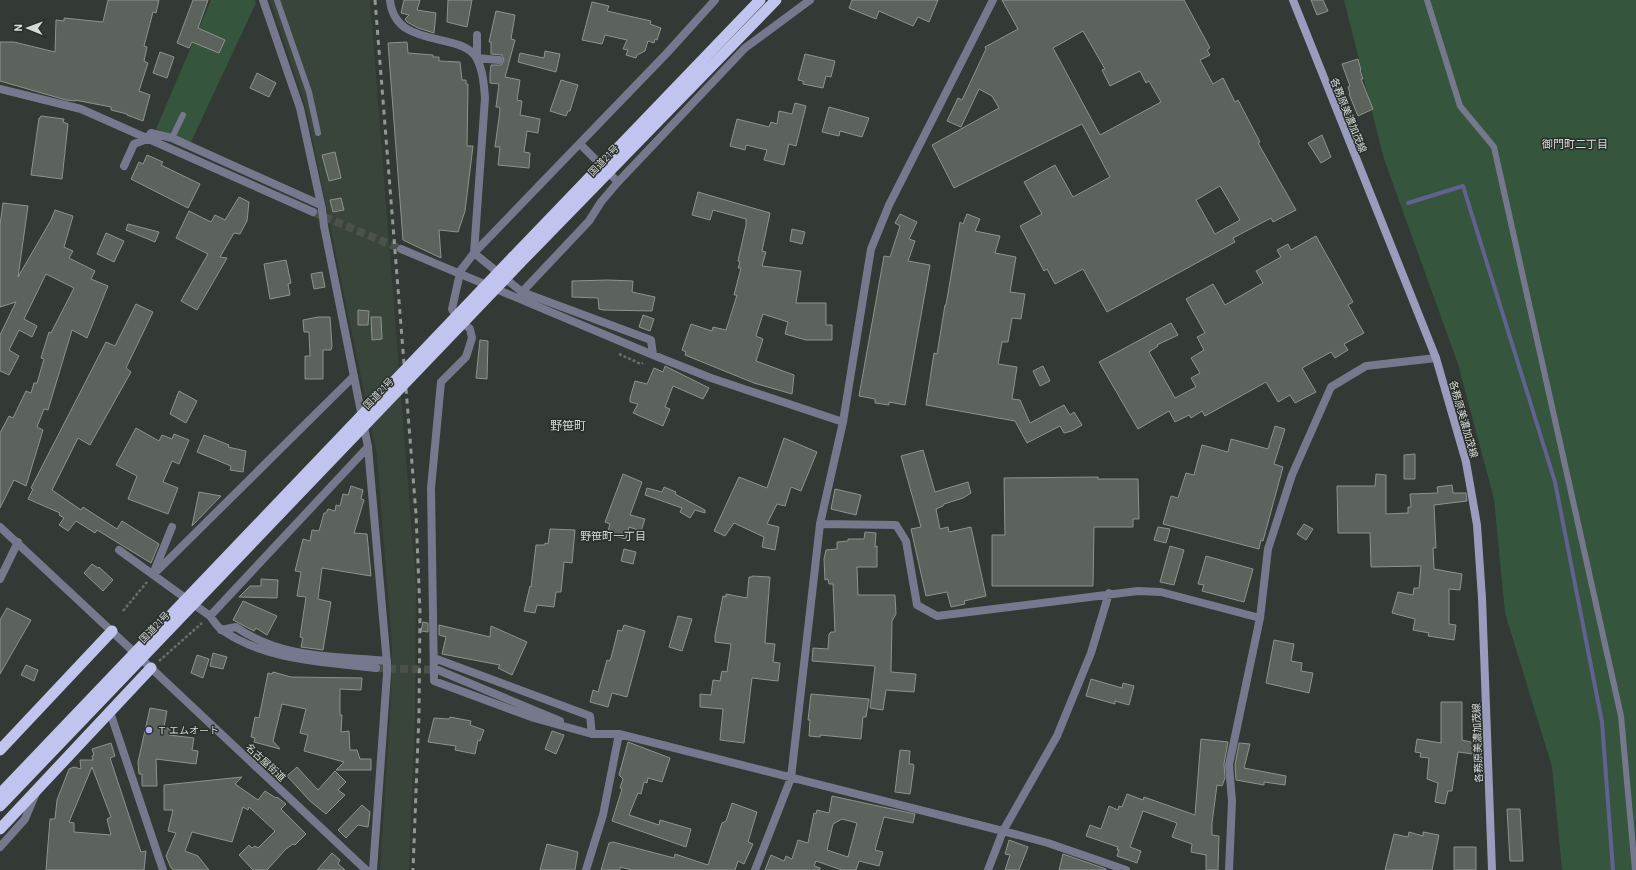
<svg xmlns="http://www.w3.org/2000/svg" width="1636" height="870" viewBox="0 0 1636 870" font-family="Barlow,'Noto Sans JP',sans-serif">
<rect width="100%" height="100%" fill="#333934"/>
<path fill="#39453b" d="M270,0h100l46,586 -1,129 -6,155h-29l11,-170 1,-54 -15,-190 -71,-349z"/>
<path fill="#35553c" d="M211,0h44l1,3 -65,139 -35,-13z
M1344,0h292v870h-74l-10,-103 -47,-154 -11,-114 -36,-135 -74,-205z"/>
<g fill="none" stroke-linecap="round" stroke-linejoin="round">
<path stroke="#60628f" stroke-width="4" d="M1408,203l55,-17 92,296 47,240 11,148"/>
</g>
<path fill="#5c635d" stroke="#8d948e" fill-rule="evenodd" d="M108,0h51l-3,13 -3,-1 -9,34 3,1 -3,14 4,2 -9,28 11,4 -7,26 -16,-6v-1l-16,-4v-3l-36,-7v1l-9,-1 -66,-19v-39h14l41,10 1,-32 8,1v-3l39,4z
M193,0h15l-10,28 27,12 -6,13 -27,-11 -3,6 -12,-5z
M404,0h16l-3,10 19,3 -2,20 -16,-5 -11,-6 -2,-3 4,-4 -8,-2z
M448,0h24l-5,27 -20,-5z
M852,0h86l-9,22 -11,-5 -5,9 -34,-15 -3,8 -27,-11z
M1002,0h182l26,48 -3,2 3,5 -10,5 13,24 10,-6 12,24 3,-2 22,42 -2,1 38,67 -23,12 -2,-4 -38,20 2,4 -128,70 -24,-43 -28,15 -8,-15 -3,2 -24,-45 22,-12 -18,-32 31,-17 18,32 37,-20 -28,-53 -128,64 -22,-43 67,-37 -7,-12 -13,-7 -18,38 -14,-6 11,-23 4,2 24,-51 -1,-2 33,-18zM1083,31l22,38 -3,1 8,16 30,-15 6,12 3,-2 12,21 -61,33 -47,-87zM1220,186l20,34 -25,14 -19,-34z
M1311,0h12l5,11 -11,4z
M592,2l17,4 -2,5 44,10 -1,3 11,4 -4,12 -2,-1 -1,4 -6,-2 -3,10 -8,4 -1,3 -10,-3 2,-5 -5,-1 4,-9 -22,-5 -3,9 -20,-4z
M496,11l19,4 -4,24 4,1 -10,37 15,3 -3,20 5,1 -2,14 20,4 -2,14 -11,-2 -3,21 6,1 -1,15 -31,-3 2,-18h-5l5,-37 -1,-3h-3l3,-23 -9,-1v-9l1,-9h10l3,-5 -2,-5 -11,-1v-12h-2z
M407,42l1,11 25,2v2h6v4l21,1 2,18h4v4h2l-1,62h6l-8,65 -7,21 -19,-2 2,28 -38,-18 -15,-197z
M545,51l15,3 -4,18 -38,-10 2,-9 24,5z
M160,52l14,5 -7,21 -14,-5z
M805,54l30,7 -4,16 -5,-1 -3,12 -20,-4v-3l-5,-1z
M1358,59l3,11h-1l3,9h-2l12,30 -15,7 -9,-22h1l-2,-7 2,-1 -8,-22z
M257,73l19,10 -7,14 -19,-9z
M561,80l17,5 -8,26h-2l-2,5 -16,-5z
M795,103l11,3 -10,40 -7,-2 -5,21 -20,-5 3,-10 -21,-5 -1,5 -15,-4 7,-27 32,8 2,-5 6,2 2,-13 13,3z
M829,107l40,11 -7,19 -22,-6 -1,5 -17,-4z
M41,116l23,3 -1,3 5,2 -6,55 -31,-4 8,-57h1z
M1322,135l9,22 -10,6 -13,-20z
M335,152l6,26 -12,3 -7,-26z
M147,155l16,7 -2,3 39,19 -12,24 -57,-29 8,-17 4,2z
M698,192l72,21 -8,38 4,1 -4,14 39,5 -5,32h30v22h6v15h-26l-21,-6 3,-12 -25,-8 -7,22 7,3 -7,22 38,14 -2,19 -38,-11 -69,-28 1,-3 -4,-2 9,-26 21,7 1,-4 13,3 11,-35h-3l7,-27h-3l2,-6 -2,-1 8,-36v-6l-33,-9 -3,10 -18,-5z
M239,197l10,5 -2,19 -7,13 -6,-1 -14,24 7,1 -30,52 -16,-9 27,-47 -32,-16 13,-27 22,11 4,-7 10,5z
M341,198l3,12 -11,2 -3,-12z
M3,203l25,3 -10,71 33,-57 4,-10 18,6 -9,31 9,4 -4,7 26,13 -4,8 17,7 -21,52 -15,-8 -24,80 -4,-1 -7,18 6,3 -17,56 -12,-6 -14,28v-75l9,-17 4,2 13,-27 5,2 3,-10h3l7,-24 -3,-1 8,-26 2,1 23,-45 -28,-14 -22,45 13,7 -5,11 -13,-7 -10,20 10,6 -10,19 -9,-4v-36l16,-33 -16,5v-82z
M900,214l17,8 -8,17 6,2 -7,20 22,4 -25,140 -16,-3v3l-14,-2v-4l-16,-3 25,-140 6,1 10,-31 -5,-3z
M967,214l13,5 -5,12 25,5 -5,17 21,4 -6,35 15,2 -4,25 -9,-1 -4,24h-6l-4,22 19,3 -5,32 8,1 10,23 34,-18 6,10 4,-3 8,13 -10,6 -8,2 -4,-7 -33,17 -12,-22 -89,-16 8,-52 3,1 8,-49h1l14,-83 3,2z
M128,224l31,8 -4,10 -29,-12z
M792,229l13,3 -3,12 -12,-3z
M106,233l18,8 -10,21 -17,-8z
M1316,236l37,66 -5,3 16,28 -20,11 4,6 -13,8 -4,-6 -29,16 14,24 -21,11 -5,-8 -12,7 -12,-20 -61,34 -3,-5 -11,7 -2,-3 -14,7 -6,-11 -31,18 -39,-67 72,-39 7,12 -21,10 1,1 -9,6 26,46 21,-11 -5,-9 9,-5 -9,-15 13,-8 -7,-13 8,-4 -19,-34 27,-15 12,21 38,-22 -7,-12 25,-14 -4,-7 11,-6 3,6z
M286,260l5,23 -3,1 2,11 -20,4 -6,-35z
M322,272l3,15 -11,2 -3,-15z
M608,280l25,1 -1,11 23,5 -3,14 -49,-1 -4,-1 -1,-11 -26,-1v-16z
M136,304l17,8 -27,56 5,4 -41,73 -12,-7 -26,52 29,20 2,-3 34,22 5,-8 37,23 -8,19 -54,-33 -2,3 -19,-12 -8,10 -9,-6 5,-7 -5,-3 1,-2 -32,-14 5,-10 -2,-1 75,-146 9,4z
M358,310l11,1 -1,14h-10z
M643,315l11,4 -4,12 -11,-4z
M318,317h12l2,29 -1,4h-8v29h-18v-23h5l-1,-24h-5l-1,-12z
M371,317h10l1,22 -10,1z
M480,340l8,1 -1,38 -11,-1z
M665,366l44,22 -6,11 -30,-13 -8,21 5,2 -7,17 -30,-13 5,-9 -8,-2v-4l5,-17 12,3 7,-16 9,4z
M1043,366l7,15 -10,5 -7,-15z
M179,391l18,10 -11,22 -16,-9z
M1275,426l10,3 -11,35 9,3 -20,74 -2,-1 -2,9 -96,-25 8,-28 7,2 8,-25 8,2 8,-30 26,7 3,-13 37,10z
M136,428l23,13 3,-6 10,4 2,-5 15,6 -10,24 -7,-3 -9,21 15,6 -10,26 -40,-15 9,-23 -21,-11z
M204,435l25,10 -1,2 18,4 -3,21 -13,-2 1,-4 -34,-14z
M784,438l33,14 -16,39 -10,-4 -6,19 -8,-2 -10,20 12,3 -4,23 -13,-3 2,-10 -30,-14 -9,13 -11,-5 25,-54 28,11z
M923,450l12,42 33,-10 3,11 -8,5 -19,6 -1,2 -7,3 4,20 8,-2 1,5 22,-5 15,69 -22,5 1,3 -14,3 -4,-15 -21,4 -15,-67 10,-2 -20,-71z
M1415,454v25h-11v-24z
M623,474l19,8 -12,33 15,4 -4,12 -12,-4 -3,12 -19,-5 3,-10 -5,-2z
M1376,474l10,1v39l22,-1v-6h3l-1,-13 28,-1 -1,-6 15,-2 1,8h13l1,8 -33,4 2,43h-3l1,21 28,5 -2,16 -11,-1v35l7,1 -2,15 -26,-4 1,-3 -16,-3 2,-11 -23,-6 6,-21 15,3 1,-7h5l2,-22 -50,1 -1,-34h-32l-1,-47h38z
M1098,477v2h40l1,40h-6v8h-39l-1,59h-101v-51h13l-1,-57z
M351,486l12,4 -2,9 3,1 -10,33 13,1 4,42 -49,-8 -4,31 13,3 -8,48 -22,-3 2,-9 -3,-1 6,-40 -9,-1 4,-24 -6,-1 8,-32 7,2 2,-11 7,1 5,-18h2l2,-4 7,2 1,-6 4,1 3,-12 5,1z
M664,487l12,5 -1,2 30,16v3l-10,-3 -5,8 -10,-6 2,-4 -37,-13 2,-7 15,4z
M835,489l26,6 -5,20 -25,-6z
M199,492l22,4 -29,30z
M1304,524l9,5 -7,11 -9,-6z
M1158,527l12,2 -4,14 -12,-3z
M550,529l25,1 -3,33 -8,-1 -3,30h-5l-2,15 -17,-2 -2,8 -11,-2 6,-25 1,1 5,-42h9v-2l3,1z
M865,532l11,1 -1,14 2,-1v21h-20l1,28h37l1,19 -4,7 -1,51 25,2 -2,18 -28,-2 -3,20 -13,-2 5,-42 -63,-5 1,-13 15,1 1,-15 2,-2h4l-2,-48h-4l-1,-5 -3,1 -1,-21 2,-9 11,-1v-7l11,-1v-2h16z
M1170,546l14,4 -10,35 -14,-3z
M624,549l12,3 -3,12 -12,-3z
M1206,556l47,13 -9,33 -42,-11 2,-6 -6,-1z
M92,564l6,4 1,-1 14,13 -10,11 -19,-18z
M752,576l18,1 -5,66 10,1 -2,18 7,1 -2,18 -26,-3 -8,65 -24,-3 3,-31 -23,-2v-13l11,1 2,-15 7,1 2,-10 5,1 4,-28 -16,-2v-6l8,-40 3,1v-3l21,4 2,-21h3z
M261,579l17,1 -1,18 -38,-1 11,-11h11z
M243,601l34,15 -10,19 -11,-7 -2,3 -21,-11z
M7,608l24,12 -31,54v-54z
M678,616l14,3 -10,32 -13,-4z
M423,622l5,1v9l-7,-1z
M439,625l51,12 1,-11 36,16 -15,33 -14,-7 2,-3 -58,-11 4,-17 -7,-2z
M624,625l21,6 -18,66 -15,-4 -4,14 -18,-5 3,-12 5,2 9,-32 2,1 2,-3 7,-28 4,1z
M1274,640l20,4 -3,17 11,2 -1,8 12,2 -4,20 -43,-10z
M213,653l14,4 -4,12 -13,-3z
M197,655l12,4 -6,19 -12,-5z
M26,665l12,5 -4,11 -13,-6z
M273,672l18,5 71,1 -1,12 -21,-1v26h2l-1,17 8,-1 1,19h7l3,9h11v11h-35l8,-8 -40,-11 4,-16 -8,-2 6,-24 -24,-5 -9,37 7,8 -26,-7 1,-4 -4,-1 4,-20 4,1 9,-45 4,1z
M1091,679l31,9 1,-5 11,3 -5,19 -14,-4v3l-29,-8z
M811,694l58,5 -3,18h-3l-2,22 -41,-4v2l-11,-1 1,-16h-2z
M1441,702h21v38l13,3 -2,11 -15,-2 -6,39h-4l-3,13 -10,-2 3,-19 -11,-4 2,-21 -9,-1 1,-4 -6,-1 2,-13 24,4z
M150,708l17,3 -3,16 6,2 -1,6 25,3 -2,12 6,1 -2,13 -40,-5 1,27h-15v-12h-3l-1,-12z
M450,717l21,4 -1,4 14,5 -4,11 -2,-1 -3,14 -20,-4 1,-4 -28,-4 6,-24 15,1z
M552,731l12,4 -8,19 -11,-5z
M1201,739l27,3 -4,22 1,14 -3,8 -5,-1 -5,38v12l7,1 -1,34h-12v-15l-15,-3 1,-8 -20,-7 5,-14 -34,-12 -13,36 11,4 -4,12 -20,-7 2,-6h-2l1,-3 -32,-11 4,-11 11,4 8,-23 9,4 1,-4 3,1 5,-13 16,6 1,-3 51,18z
M628,742l42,16 -8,24 -14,-4 -1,5 -3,-1 -3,12 -3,-1 -9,22 30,10 1,-5 31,9 -5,18 -74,-26 10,-32 -2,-1 3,-9 -4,-4z
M111,743l4,13 -5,2 31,94 5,-1 -2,19h-98l4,-51h5l2,-19 12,-31 5,-2 7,2 -1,-9h13l-1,-4 2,-1 -2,-6zM92,767l19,50 -4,2 4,16 -37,-3v-9l-5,-1z
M1239,743l11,1 -6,24 42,8 -1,9 -21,-3v3l-28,-5 -1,-15z
M900,750l10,1 -1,13h4l1,2 -4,28 -15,-2z
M297,767l21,23 17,-19 11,11 -8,8 7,5 -19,19 -16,-13 -23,-25z
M242,777l-7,7 23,16 7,-9 11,7 1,-1 9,7 -5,5 25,25 -11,11 -2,-1 -7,5 -19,21h-14l-14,-15 10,-10 3,3 3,-2 3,2 17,-17 -26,-24 -1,3 -5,-3 -11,35 -40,-10 -7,19 13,5 11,14h-35l-3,-2 -5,-12 10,-23 -8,-2 5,-21h-9v-25z
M832,796l83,18 -2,9 -29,-6 -9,33 8,2 -4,14 -20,-5 -3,9h-14l-26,-9 -2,5 6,2v2h-55l6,-15 13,6 2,-5 6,3 6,-19 10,3 6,-30 2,1 1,-4 12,3zM842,819l15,4 -9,34 -21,-7 6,-26z
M732,803l25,9 -9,30 5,2 -9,20 -6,-3 -3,9h-103l-12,-3v3h-19l8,-27 4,-1 61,16 1,-4 33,11 14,-42 4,-2z
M362,805l8,7 -2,15 -10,-2 -12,13 -8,-8z
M1507,809h13l3,52h-13z
M1409,832l14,4v-4l16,3 -7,35h-47l9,-36 14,3z
M1009,840l19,7 -9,23h-14l5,-15 -5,-1z
M547,844l31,8 -3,18h-35z
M1454,847h22v23h-22z
M332,853l8,7 -2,4 7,6h-28z
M1063,854l43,15v1h-47z"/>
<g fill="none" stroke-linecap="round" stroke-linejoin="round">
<path stroke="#4c514c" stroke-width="8" stroke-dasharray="8 4" stroke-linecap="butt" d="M313,212l88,37
M376,668l62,2"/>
<path stroke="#696f6a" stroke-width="2.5" stroke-dasharray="3 2" stroke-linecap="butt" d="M619,354l22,10 2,-1
M123,611l24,-29
M159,661l43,-38"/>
<path stroke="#76788d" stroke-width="6" d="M277,0l32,92 9,41
M1427,0l33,106 34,41 127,569 14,154
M172,138l11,-23"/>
<path stroke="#76788d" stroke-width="8" d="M263,0l37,108 22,101
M390,0c5,51 73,30 87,59 6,12 7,26 8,39l-11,155 -13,17
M477,35v23l22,2
M0,89l81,20 232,103
M580,144l19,19
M124,166l10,-22 13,-5 4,-6 21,5 149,67
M613,177l5,5
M324,226l44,221 19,217
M401,249l252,106 58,23 132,44
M474,253l48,39 129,48 2,15
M458,282l-6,27 4,7 14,13 2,9 -6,19 -25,25 -10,106 3,193 100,37 58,16h27l384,97 45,12 78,27
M820,524l76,1 10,16 11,64 20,11 201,-25 23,1 99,26
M119,550l91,66c4,5 7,11 12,14 45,31 102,32 154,38
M155,569l17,-42
M154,574l200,-198
M0,579l18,-37
M210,616l158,-169
M221,630l15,-3c46,32 97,29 151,34
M434,658l156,58 2,18
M151,668l215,202
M438,670l122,51
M110,712l53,158
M0,847l25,-28 11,-26
M373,870l14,-196
M586,870l17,-55 16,-81
M755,870l36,-92 29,-254 23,-102 28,-173 18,-44 104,-205
M988,870l15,-39 54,-95 34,-83 18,-60
M1229,870l3,-69 -3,-36 31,-147 8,-69 24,-74 39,-88 35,-21 70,-8"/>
<path stroke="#76788d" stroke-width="8" d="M474,253l193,-200 48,-53
M522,292l67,-71 12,-19 17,-20 127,-134 65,-48
M0,527l151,141"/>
<path stroke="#999cbc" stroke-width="8" d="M1293,0l143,358 30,104 11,63 5,73 10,272"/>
<path stroke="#c1c4ee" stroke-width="11" d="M513,257l247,-257
M520,263l256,-263
M0,750l112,-119
M0,829l151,-161"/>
<path stroke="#939893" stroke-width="3" stroke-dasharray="5 5" stroke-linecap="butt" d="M375,0l41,514 4,98 -1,102 -6,156"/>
<path stroke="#76788d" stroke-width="8" d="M322,209l2,17
M458,282l3,-12
M387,664v10"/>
<path stroke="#c1c4ee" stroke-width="11" d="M0,794l513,-537
M0,806l520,-543"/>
</g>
<circle fill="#acaffb" stroke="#292f2a" stroke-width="1.5" cx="149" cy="730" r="4"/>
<g text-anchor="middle" stroke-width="3" stroke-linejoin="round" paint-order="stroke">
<g font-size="10" fill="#d7dbd7" stroke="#292f2a">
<text transform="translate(1349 115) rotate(68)" y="4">各務原美濃加茂線</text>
<text transform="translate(603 160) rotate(-46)" y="4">国道21号</text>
<text transform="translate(378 393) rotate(-46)" y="4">国道21号</text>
<text transform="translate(1464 419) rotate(74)" y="4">各務原美濃加茂線</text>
<text transform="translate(154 627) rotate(-46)" y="4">国道21号</text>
<text transform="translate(1477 743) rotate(-92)" y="4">各務原美濃加茂線</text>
<text transform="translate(266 762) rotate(43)" y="4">名古屋街道</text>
</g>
<g font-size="10" fill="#d7dbd7" stroke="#292f2a" text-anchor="start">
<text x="157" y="734">Ｔ エムオート</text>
</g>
<g font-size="11" fill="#d7dbd7" stroke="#292f2a">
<text x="1575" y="148">御門町二丁目</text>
<text x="613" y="540">野笹町一丁目</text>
</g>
<g font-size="12" fill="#d7dbd7" stroke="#292f2a">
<text x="568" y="430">野笹町</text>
</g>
</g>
<g transform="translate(28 28) rotate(271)" stroke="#292f2a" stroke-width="3" paint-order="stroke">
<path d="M0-3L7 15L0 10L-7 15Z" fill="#d7dbd7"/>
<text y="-6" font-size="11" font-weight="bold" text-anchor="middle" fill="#d7dbd7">N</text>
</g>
</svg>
